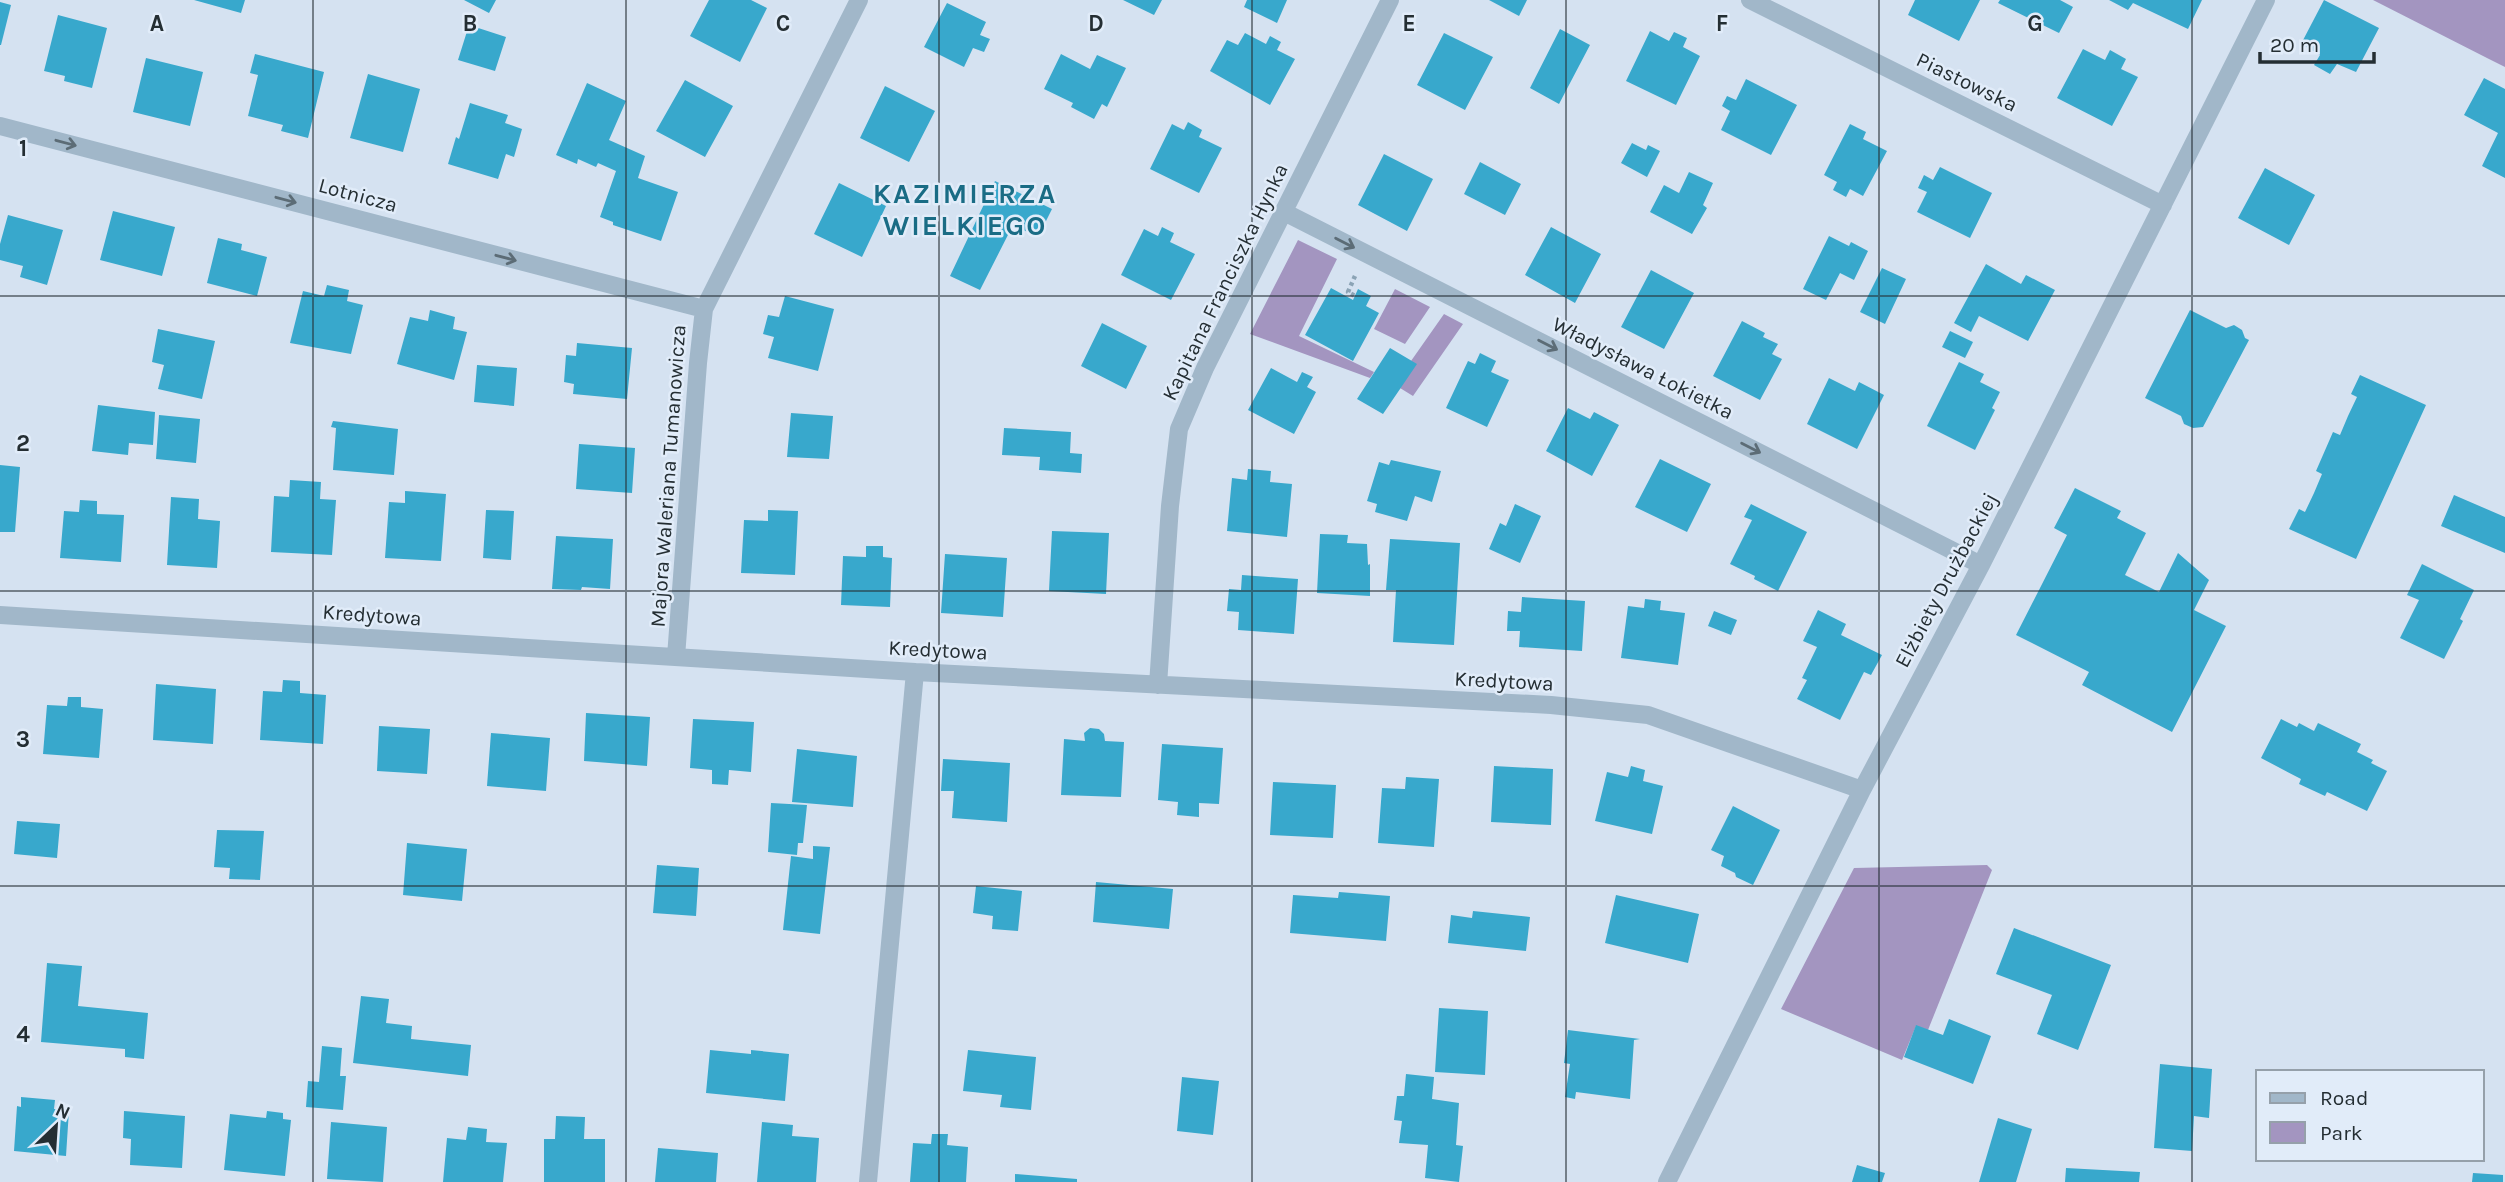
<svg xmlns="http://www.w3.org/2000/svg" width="2505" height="1182" viewBox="0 0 2505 1182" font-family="Karla,sans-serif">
<rect width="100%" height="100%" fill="#d5e2f1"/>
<path fill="#a395c0" d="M2373,0h132v67l-18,-9z
M1298,240l39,19 -38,77 75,36 -4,6 -120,-44z
M1395,289l35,18 -25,37 -31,-15z
M1444,314l19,10 -50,72 -13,-8 11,-27z
M1987,865l5,5 -64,160 -12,-4 -14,34 -121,-51 73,-141z"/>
<path fill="#38a8cc" d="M194,0h51l-4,13z
M464,0h32l-7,13z
M709,0h42l16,8 -27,54 -50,-26z
M1123,0h39l-8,15z
M1247,0h40l-10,23 -33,-16z
M1489,0h38l-8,16z
M1915,0h65l-21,41 -51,-26z
M2000,0h60l13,7 -14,26 -61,-30z
M2109,0h93l-14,29 -55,-26 -5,7z
M2324,0l55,28 -23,44 -19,-8 -7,10 -16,-9 6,-10 -19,-11z
M0,2l11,3 -10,40h-1z
M947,3l39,19 -6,13 10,4 -6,13 -11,-4 -9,19 -40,-20z
M58,15l49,13 -15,60 -28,-7 1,-5 -21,-5z
M469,25l37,12 -11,34 -37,-11z
M1560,29l30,16 -31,59 -29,-16z
M1650,31l19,10 5,-9 13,6 -4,9 17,9 -24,49 -50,-24z
M1245,33l21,11 4,-8 11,6 -4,8 18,9 -25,46 -60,-34 17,-31 11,5z
M1444,33l49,24 -28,53 -48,-25z
M2083,49l22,11 5,-10 16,9 -5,10 17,8 -26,49 -55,-28z
M255,54l69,18 -16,66 -27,-7 2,-6 -35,-9 10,-41 -8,-2z
M1061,54l29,15 7,-14 29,13 -19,39 -5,-3 -8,15 -23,-12 2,-4 -29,-14z
M146,58l57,14 -13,54 -57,-14z
M368,74l52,15 -17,63 -53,-14z
M2484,78l21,11v89l-23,-12 16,-33 -34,-18z
M1746,79l51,26 -26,50 -50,-25 9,-19 -8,-5 5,-10 9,4z
M685,80l48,26 -28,51 -49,-26z
M587,83l39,18 -17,39 36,16 -7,22 40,14 -17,49 -48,-16v-3l-13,-5 16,-46 -18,-8 -2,4 -18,-8 -1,5 -21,-9z
M885,86l50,25 -26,51 -49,-24z
M470,103l38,12 -3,8 17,6 -8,28 -8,-3 -8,25 -50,-15 8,-27 3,2z
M1188,122l14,8 -3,7 23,11 -23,45 -49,-24 22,-45 12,6z
M1850,124l16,8 -3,7 24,12 -24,45 -13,-7 -4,8 -13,-7 4,-8 -13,-7z
M1632,143l14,7 2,-5 12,6 -13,26 -26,-14z
M1384,154l49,25 -26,52 -49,-26z
M1480,162l41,22 -16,31 -41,-21z
M1940,167l52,26 -22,45 -53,-26 10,-20 -9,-4 6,-13 9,5z
M2265,168l50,27 -26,50 -51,-27z
M1689,172l24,11 -10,22 4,3 -15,26 -42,-22 14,-27 15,8z
M995,181l57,28 -14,28 -25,-12 -33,65 -30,-14z
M839,183l47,23 -24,51 -48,-23z
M113,211l62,16 -13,49 -62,-16z
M8,215l55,15 -16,55 -27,-8 3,-11 -23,-6v-16z
M1162,227l12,6 -4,9 25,12 -24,46 -50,-25 23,-46 14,7z
M1551,227l50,27 -26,49 -50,-28z
M1829,236l20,10 2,-4 17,9 -14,29 -14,-7 -14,27 -23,-11z
M218,238l24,6 -1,6 26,7 -10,39 -50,-13z
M1986,264l35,20 5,-9 29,15 -27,51 -49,-25 -8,16 -17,-9z
M1882,268l24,11 -21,45 -25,-12z
M1651,270l43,23 -30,56 -43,-22z
M327,285l22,5 -2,11 16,4 -12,49 -61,-11 13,-52 21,5z
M1331,288l22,12 5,-11 13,7 -5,10 13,7 -26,48 -48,-26z
M785,296l49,13 -16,62 -50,-13 6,-21 -11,-3 5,-19 11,2z
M430,310l25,7 -2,12 14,3 -13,48 -57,-16 13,-47 18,4z
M2190,310l36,18 8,-3 8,5 3,8 4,2 -46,87 -10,1 -9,-4 -3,-8 -36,-18z
M1742,321l23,12 -2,4 15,7 -6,10 10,5 -22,41 -47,-24z
M1102,323l45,23 -21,43 -45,-23z
M158,329l57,12 -13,58 -44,-10 6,-24 -12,-3z
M1950,331l23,11 -8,16 -23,-11z
M577,343l55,5 -5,51 -54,-5 1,-10 -10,-2 2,-27 10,1z
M1390,348l27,16 -34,50 -26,-15z
M1480,353l16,8 -5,11 18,8 -22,47 -41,-19 22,-47 7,3z
M1959,362l25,12 -4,8 20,10 -8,16 3,2 -20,40 -48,-24z
M477,365l40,3 -3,38 -40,-4z
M1271,368l26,14 5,-10 11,5 -6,10 9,5 -22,42 -46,-24z
M2360,375l66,30 -70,154 -67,-30 10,-20 6,3 9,-19 8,-19 -6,-3 17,-39 7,3 8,-19 9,-19 -6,-3z
M1829,378l26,13 4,-9 25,13 -27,54 -50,-25z
M98,405l57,7 -2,33 -24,-2 -1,12 -36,-4z
M1568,408l22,11 4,-7 25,13 -27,51 -46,-25z
M791,413l42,3 -4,43 -42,-2z
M159,415l41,4 -4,44 -40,-4z
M333,421l65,8 -4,46 -61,-5 3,-42 -5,-1z
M1004,428l67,4 -1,21 12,1 -1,19 -42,-3 1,-13 -38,-2z
M579,444l56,4 -3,45 -56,-4z
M1660,459l51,25 -24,48 -52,-25z
M1391,460l50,11 -9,31 -17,-6 -8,25 -32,-9 2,-8 -10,-3 12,-39 10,3z
M0,465l20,2 -5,65h-15z
M1248,469l23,2 -1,11 22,2 -5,53 -60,-6 5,-53 15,2z
M290,480l31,2 -1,17 16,1 -4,55 -61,-3 3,-56 15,1z
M2075,488l46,23 -4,7 29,15 -21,42 34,17 19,-39 31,27 -15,30 32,16 -54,106 -90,-47 7,-13 -73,-37 51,-100 -13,-7z
M405,491l41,3 -5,67 -56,-3 4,-56 16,1z
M2454,495l51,22v36l-64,-27z
M171,497l28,2 -1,20 22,2 -3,47 -50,-3z
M80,500l17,1v13l27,1 -3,47 -61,-4 4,-47 15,1z
M1515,504l26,12 -21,47 -31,-14 11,-26 6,3z
M1751,504l56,28 -29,59 -24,-12 1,-3 -25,-12 22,-44 -8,-3z
M486,510l28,1 -3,49 -28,-2z
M768,510l30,1 -3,64 -54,-2 3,-53 24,1z
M1052,531l57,2 -3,61 -57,-3z
M1320,534l28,1 -1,8 20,1 1,21 2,-1v32l-53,-3z
M556,536l57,3 -3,50 -28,-2 -1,3 -29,-1z
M1390,539l70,4 -6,102 -61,-3 3,-52h-10z
M866,546h17v11l9,1 -2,49 -49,-2 2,-49 23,1z
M945,554l62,4 -4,59 -62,-4z
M2422,564l52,26 -14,29 3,2 -19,38 -44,-21 19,-38 -12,-5z
M1242,575l56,4 -4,55 -56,-4 1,-18 -12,-1 2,-22 12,1z
M1522,597l63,4 -3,50 -63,-4 1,-16h-13l1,-20 13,1z
M1645,599l16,2 -1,9 25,3 -7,52 -57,-7 7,-52 16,2z
M1818,610l28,14 -5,11 41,20 -11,20 -7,-3 -24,48 -43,-21 10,-19 -5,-2 15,-31 -14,-6z
M1714,611l23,9 -6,15 -23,-9z
M283,680l17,1v12l26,2 -3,49 -63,-4 3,-49 19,1z
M156,684l60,5 -3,55 -60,-4z
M68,697h13v10l22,2 -4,49 -56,-4 4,-49 20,1z
M586,713l64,4 -3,49 -63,-5z
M693,719l61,3 -3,50 -22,-2 -1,15 -16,-1v-14l-22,-2z
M2281,719l16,8 2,-4 15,8 4,-8 43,21 -4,8 16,8 -2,3 16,8 -20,40 -40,-19 -2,4 -26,-12 2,-5 -40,-21z
M379,726l51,3 -3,45 -50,-3z
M1090,728l9,1 5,5 1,7 19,1 -3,55 -60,-2 3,-56 21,2 -1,-8z
M491,733l59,5 -4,53 -59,-5z
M1162,744l61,4 -4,56 -20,-1v14l-22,-2 1,-13 -20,-2z
M797,749l60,7 -4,51 -61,-5z
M943,759l67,4 -3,59 -55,-4 2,-27h-13z
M1494,766l59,3 -2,56 -60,-3z
M1631,766l14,4 -2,11 20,5 -11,48 -57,-13 12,-49 21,5z
M1406,777l33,2 -5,68 -56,-4 4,-55 23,1z
M1273,782l63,3 -3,53 -63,-3z
M771,803l36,2 -4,38h-5l-1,12 -29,-3z
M1733,806l47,24 -27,55 -17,-8 -1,-4 -14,-7 3,-10 -13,-6z
M17,821l43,3 -3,34 -43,-4z
M217,830l47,1 -4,49 -31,-1 1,-11 -16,-1z
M407,843l60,6 -5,52 -59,-6z
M813,846l17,1 -10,87 -37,-4 8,-74 22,3z
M657,865l42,3 -3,48 -43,-3z
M1096,882l77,7 -4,40 -76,-7z
M976,886l46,5 -4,40 -26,-2 1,-13 -20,-3z
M1339,892l51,4 -4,45 -96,-8 3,-38 45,3z
M1616,895l83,19 -11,49 -83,-20z
M1473,911l57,6 -4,34 -78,-8 3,-28 21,3z
M2014,928l97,37 -33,85 -41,-16 15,-39 -56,-21z
M47,963l35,3 -4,40 70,7 -4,46 -19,-2v-8l-84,-7z
M361,996l28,3 -3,24 26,3 -1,13 60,6 -3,31 -115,-13z
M1439,1008l49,3 -3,64 -50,-3z
M1949,1019l42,17 -18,48 -69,-27 12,-32 27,10z
M1568,1030l72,9 -6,1 -4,59 -54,-7 -1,7 -10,-2 5,-33 -6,-1z
M322,1046l20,2 -2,28h6l-3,34 -37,-3 2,-26 11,1z
M710,1050l41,4v-4l38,4 -4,47 -79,-8z
M968,1050l68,7 -5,53 -31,-3 2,-12 -39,-4z
M2160,1064l52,5 -3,49 -15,-2 -2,35 -38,-3z
M1406,1074l28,3 -2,22 27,4 -3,42 7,1 -4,36 -34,-4 3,-33 -29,-2 3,-22 -8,-1 3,-24h7z
M1182,1077l37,4 -6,54 -36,-4z
M21,1097l34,3 -1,9 15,1 -3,46 -52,-5 3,-45 4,1z
M124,1111l61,5 -3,52 -52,-3 1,-26 -8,-1z
M267,1111l16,2v6l8,1 -6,56 -61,-6 6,-56 36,4z
M556,1116l29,1 -1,22h21v43h-61v-43h11z
M1998,1118l34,11 -16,53h-37z
M331,1122l56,5 -4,55 -56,-3z
M762,1122l31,3 -1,11 27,2 -3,44h-59z
M468,1127l19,2 -1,13 21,1 -4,39h-60l4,-44 19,2z
M932,1134h16l-1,11 21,2 -2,35h-56l3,-39 18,1z
M658,1148l60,5 -2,29h-61z
M1857,1165l28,8 -3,9h-30z
M2066,1168l74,4 -1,10h-74z
M2473,1173l30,2v7h-31z
M1015,1174l62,5v3h-62z"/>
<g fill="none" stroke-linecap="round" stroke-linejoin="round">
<path stroke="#8ba3b5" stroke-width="4.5" stroke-dasharray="3.5 3.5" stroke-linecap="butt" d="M1355,276l-7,16 7,4"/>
<path stroke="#a1b7c9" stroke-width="18" d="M1750,0l413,205
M0,126l704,183
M1284,212l697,353
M0,615l915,57 636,33 97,10 214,75
M676,657l22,-294 6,-54 155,-309
M1158,685l12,-179 9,-77 26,-61 185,-368
M868,1182l47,-510
M1667,1182l195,-392 119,-225 285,-565"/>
</g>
<defs><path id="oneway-shaft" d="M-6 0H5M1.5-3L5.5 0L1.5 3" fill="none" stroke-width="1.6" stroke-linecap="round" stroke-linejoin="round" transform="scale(1.75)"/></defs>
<g stroke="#5c6c76">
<use href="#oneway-shaft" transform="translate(66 143) rotate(15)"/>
<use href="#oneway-shaft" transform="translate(286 200) rotate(15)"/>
<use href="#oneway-shaft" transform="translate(1345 243) rotate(27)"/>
<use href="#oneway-shaft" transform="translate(506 258) rotate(15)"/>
<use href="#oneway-shaft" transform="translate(1548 345) rotate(27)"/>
<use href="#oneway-shaft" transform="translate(1751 448) rotate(27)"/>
</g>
<path fill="none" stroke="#242e33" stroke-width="2" stroke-opacity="0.55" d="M313,0v1182M626,0v1182M939,0v1182M1252,0v1182M1566,0v1182M1879,0v1182M2192,0v1182M0,296h2505M0,591h2505M0,886h2505"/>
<g text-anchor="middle" stroke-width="5" stroke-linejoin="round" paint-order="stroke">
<g font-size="21" fill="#242e33" stroke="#e1ecf9">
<text transform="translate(1967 82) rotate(26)" y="7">Piastowska</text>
<text transform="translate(358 195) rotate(15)" y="7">Lotnicza</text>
<text transform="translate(1225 282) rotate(-64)" y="7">Kapitana Franciszka Hynka</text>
<text transform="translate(1643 368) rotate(27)" y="7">Władysława Łokietka</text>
<text transform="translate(668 476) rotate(-86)" y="7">Majora Waleriana Tumanowicza</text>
<text transform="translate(1946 580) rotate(-62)" y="7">Elżbiety Drużbackiej</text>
<text transform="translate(372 615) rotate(4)" y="7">Kredytowa</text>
<text transform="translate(938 650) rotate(3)" y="7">Kredytowa</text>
<text transform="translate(1504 681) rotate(3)" y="7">Kredytowa</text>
</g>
<g font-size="28" font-weight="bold" letter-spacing="2" fill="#1a6c85" stroke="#e1ecf9">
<text x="965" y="203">KAZIMIERZA<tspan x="965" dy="32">WIELKIEGO</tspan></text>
</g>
</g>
<g font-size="23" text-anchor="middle" font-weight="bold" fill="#242e33" stroke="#e1ecf9" stroke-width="5" stroke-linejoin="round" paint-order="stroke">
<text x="157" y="31">A</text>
<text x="470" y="31">B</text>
<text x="783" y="31">C</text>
<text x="1096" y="31">D</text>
<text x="1409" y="31">E</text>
<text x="1722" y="31">F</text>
<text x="2035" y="31">G</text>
<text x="23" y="156">1</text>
<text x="23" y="451">2</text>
<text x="23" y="747">3</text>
<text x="23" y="1042">4</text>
</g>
<rect x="2256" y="1070" width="228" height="91" fill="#e1ecf9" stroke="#95a0aa" stroke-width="2"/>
<rect x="2270" y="1093" width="35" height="10" fill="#a1b7c9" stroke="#95a0aa" stroke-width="2"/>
<text x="2320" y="1105" font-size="21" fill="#242e33">Road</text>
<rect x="2270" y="1122" width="35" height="21" fill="#a395c0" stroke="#95a0aa" stroke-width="2"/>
<text x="2320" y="1140" font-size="21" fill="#242e33">Park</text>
<g transform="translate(56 1126) rotate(25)" stroke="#e1ecf9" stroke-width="5" paint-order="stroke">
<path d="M0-5L12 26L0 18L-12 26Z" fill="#242e33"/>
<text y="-10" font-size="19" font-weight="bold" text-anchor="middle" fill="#242e33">N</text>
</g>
<path d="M2260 52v10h114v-10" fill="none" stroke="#242e33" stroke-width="3.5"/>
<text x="2270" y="52" font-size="21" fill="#242e33" stroke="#e1ecf9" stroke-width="5" paint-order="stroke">20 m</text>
</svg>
